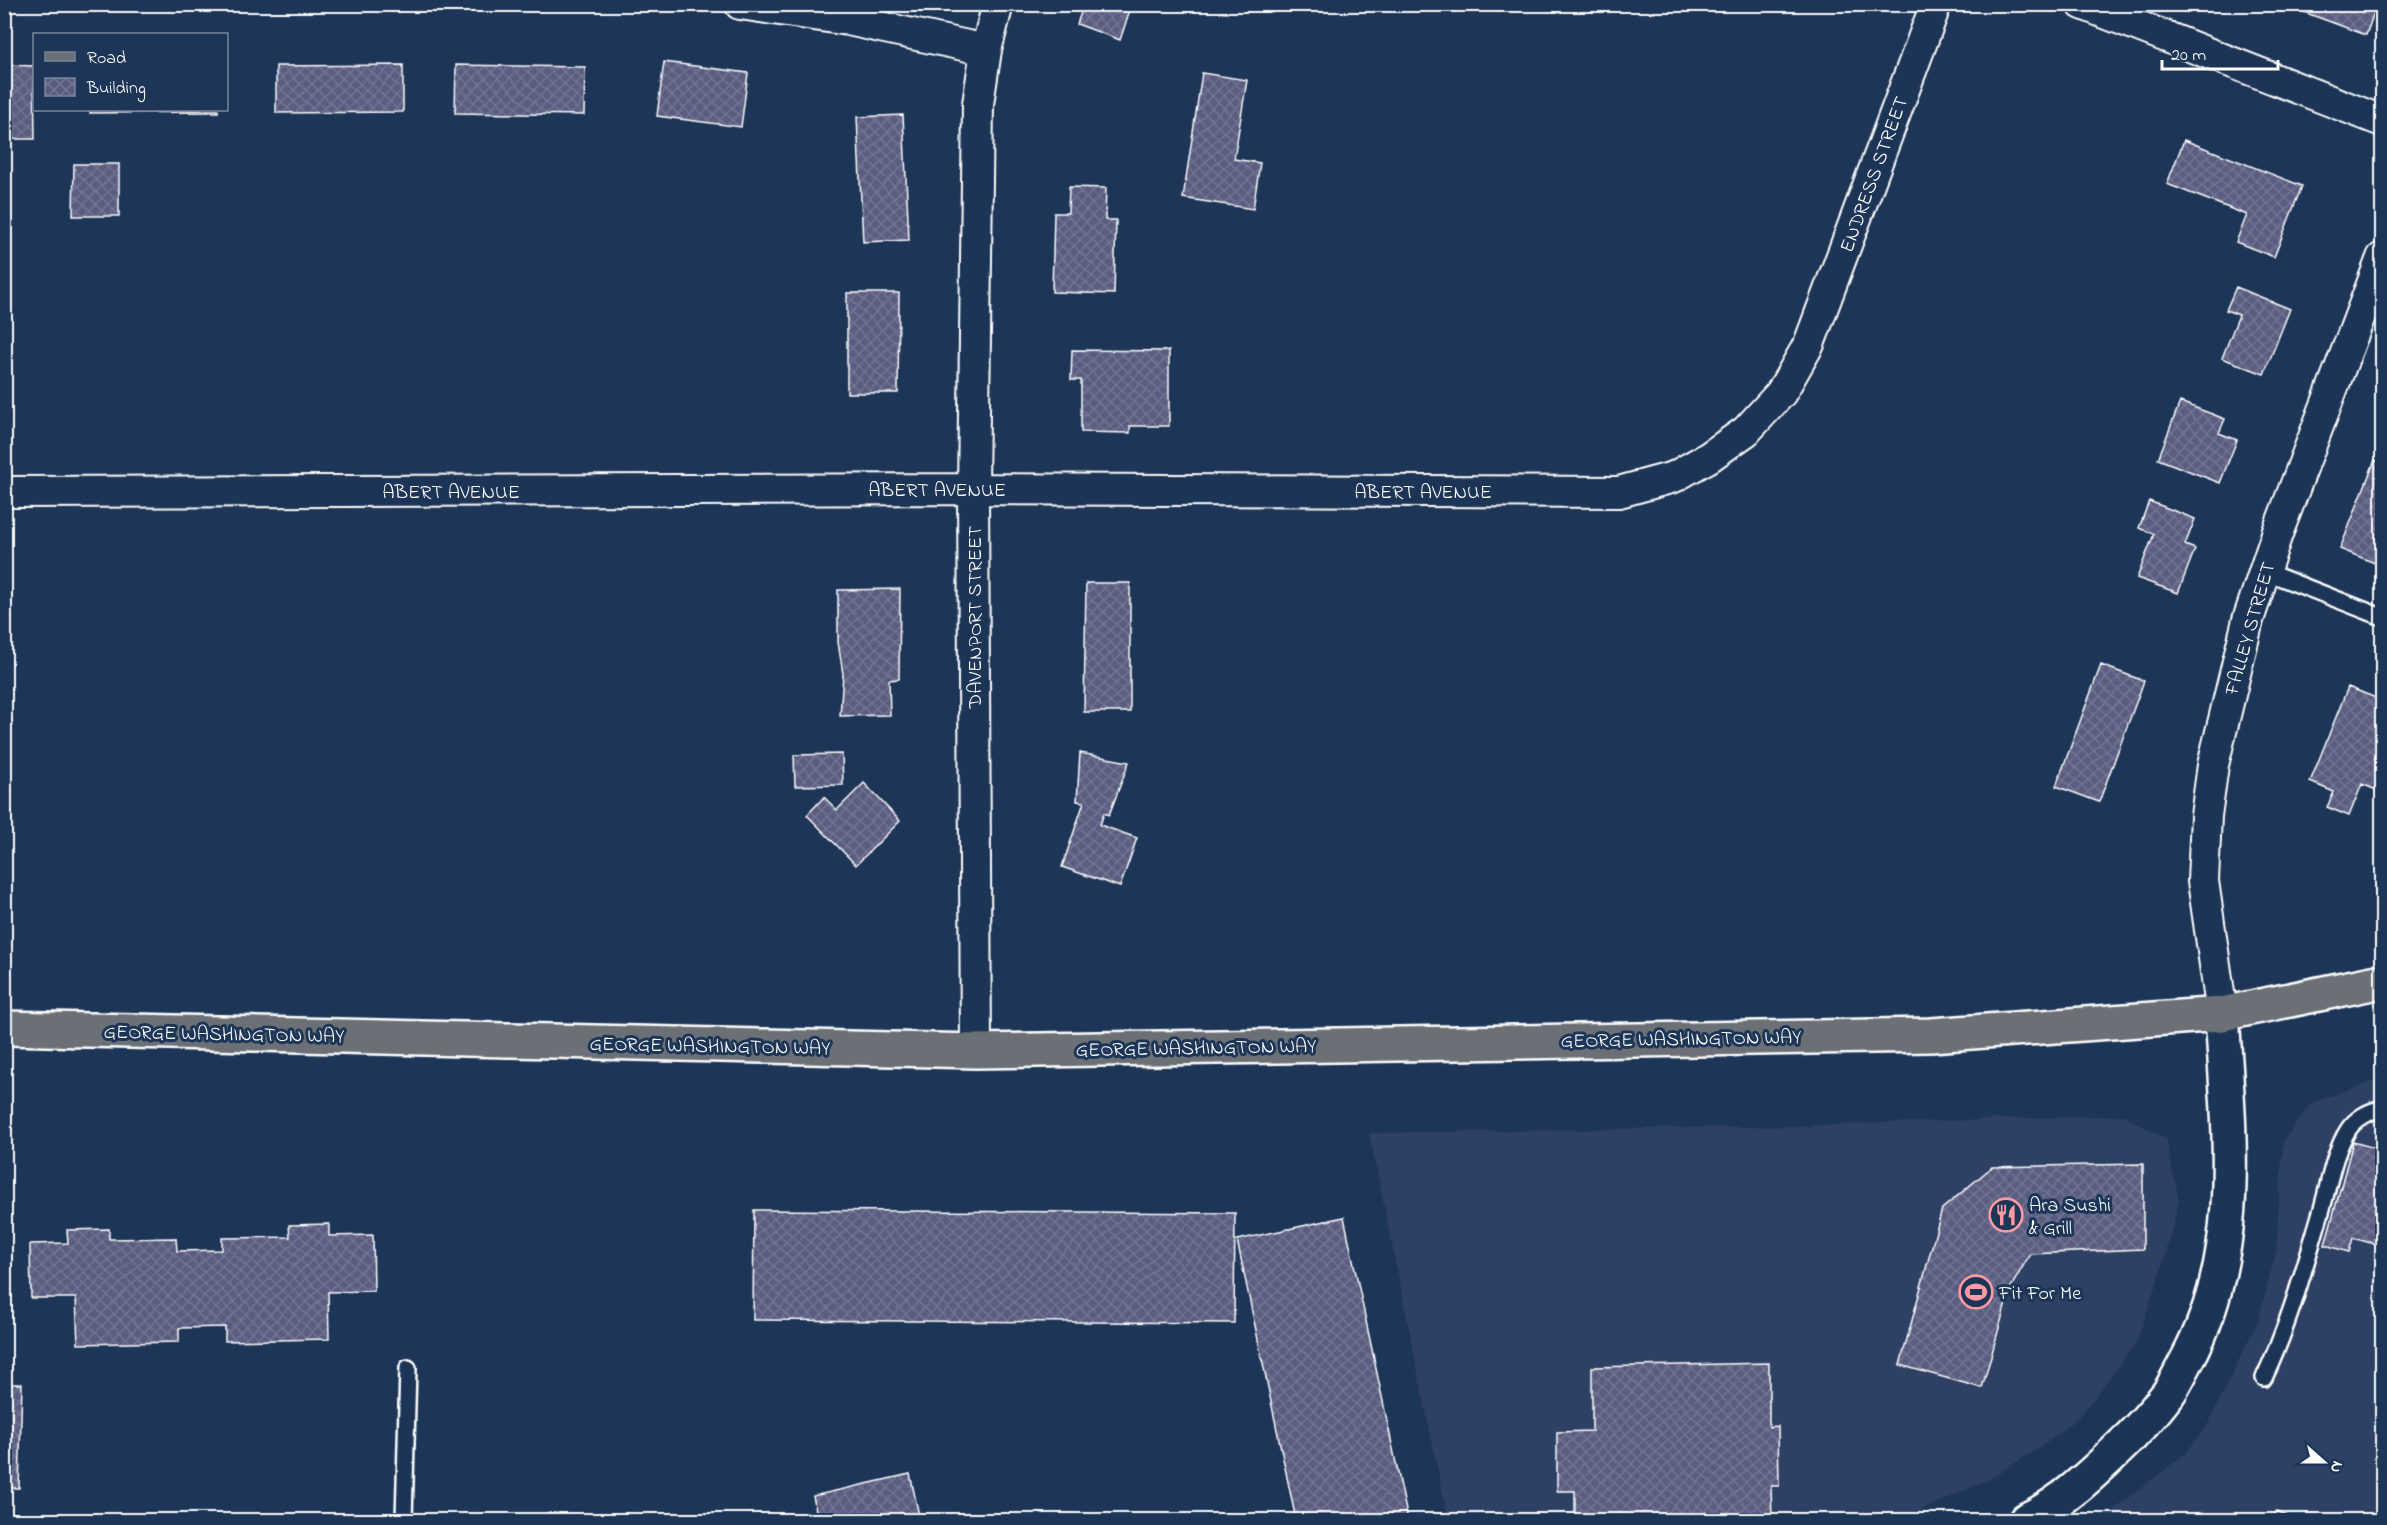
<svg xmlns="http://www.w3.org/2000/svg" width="2387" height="1525" viewBox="0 0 2387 1525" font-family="'Indie Flower',sans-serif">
<defs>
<pattern id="building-cross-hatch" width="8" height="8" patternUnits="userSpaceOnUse" patternTransform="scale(1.5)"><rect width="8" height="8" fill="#5a5d81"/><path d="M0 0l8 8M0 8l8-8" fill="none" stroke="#737594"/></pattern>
</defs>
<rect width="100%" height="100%" fill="#1d3557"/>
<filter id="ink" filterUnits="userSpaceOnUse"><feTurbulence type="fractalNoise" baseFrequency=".0167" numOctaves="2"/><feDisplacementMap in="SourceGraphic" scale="12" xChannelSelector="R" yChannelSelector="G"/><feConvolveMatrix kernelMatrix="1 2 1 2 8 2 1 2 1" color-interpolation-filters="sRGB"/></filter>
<g filter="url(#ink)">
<path fill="#2f4164" d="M2382,1078v442h-282l85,-66 22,-28 52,-108 17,-68 7,-109 28,-38z
M2124,1115l42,24 13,61 -15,62 -28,81 -54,71 -34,28 -60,38 -89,40h-451l-79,-387 426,-7z"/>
<path fill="url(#building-cross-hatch)" stroke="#fff" stroke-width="1.5" d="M1084,4h48l-12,36 -43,-16z
M2282,4h95l-11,31z
M664,62l84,11 -7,54 -84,-11z
M5,65l29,1 1,73h-27v-18h-4z
M403,65v47l-127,1v-47z
M456,65l129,2 -1,48 -129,-2z
M1202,73l45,7 -13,79 26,4 -7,46 -70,-11z
M90,110h128v2l-128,1z
M903,115l6,125 -46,2 -6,-125z
M2184,140l118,46 -28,71 -38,-15 11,-27 -80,-31z
M74,164h45v52h-46z
M1069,187l37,1 -1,32h11l-2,74 -62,-2 2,-79h14z
M2236,287l54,22 -26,65 -42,-16 17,-43 -13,-5z
M847,293h52l-1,100h-51z
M1072,350l97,1v75h-39v7l-49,-1v-52h-10z
M2180,402l45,17 -6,14 18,7 -17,43 -62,-24z
M2375,460l7,3v103l-42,-17z
M2149,501l46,18 -10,26 10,4 -17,44 -41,-15 17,-44 -15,-6z
M1086,583h44v129h-46z
M900,589l-1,90 -10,1 1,35 -50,1 3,-42 -5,-32v-52z
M2101,665l43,16 -45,121 -43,-16z
M2348,687l33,13 1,-4v78l-6,16 -14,-6 -13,32 -22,-9 7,-15 -24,-10z
M1080,753l49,9 -20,53 -5,-2 -4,12 37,13 -17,49 -58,-20 22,-65 -7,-1z
M842,754l1,31 -48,1 -1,-31z
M864,783l36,38 -44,44 -49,-50 17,-18 13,13z
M2353,1142l29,8v96l-29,-8 -4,14 -24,-7z
M2143,1164v85l-113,5 -20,35 -28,99 -82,-23 42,-156 50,-42z
M754,1210l481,3 -1,110 -481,-3z
M1344,1217l64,303h-112l-59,-280z
M329,1224v12l44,-1 1,56 -46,1 1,47 -104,2v-14l-46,1v14l-101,2 -2,-46h-45l-1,-54 38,-1 -1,-13 42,-1v10l67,-1 1,13 45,-1v-12l68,-1 -1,-12z
M1769,1363v64l9,-1 1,60h-8l1,34h-197v-29h-18v-59l35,-1v-64z
M4,1384h18l-3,104h-14l-1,4z
M910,1474l10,46h-102l-5,-24z
M2276,1512l23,8h-26z"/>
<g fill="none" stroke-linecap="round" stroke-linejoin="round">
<g stroke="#fff" stroke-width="20">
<path id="service" d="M2264,571l118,46
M2264,1378c25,-53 40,-109 57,-166 8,-27 12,-58 27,-82 7,-11 22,-20 34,-21
M404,1520l4,-152"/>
</g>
<g stroke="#fff" stroke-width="34">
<path id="minor" d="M740,4l108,16 138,30
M2082,4l300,117
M4,492l969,-3 646,3 55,-15 35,-20 37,-26 35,-38 28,-49 127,-340
M2222,1014l-19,-133 3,-65 7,-51 35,-145 29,-86 105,-276
M976,1051l-3,-562 5,-385 8,-54 12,-46"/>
</g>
<g stroke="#fff" stroke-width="38">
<path id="tertiary" d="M2026,1520c34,-16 63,-43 90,-69 18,-17 36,-36 52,-57 7,-10 12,-21 18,-32 59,-107 43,-230 36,-348"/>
</g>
<g stroke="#fff" stroke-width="38">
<path id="primary" d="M4,1028l972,23 955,-16 291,-21 160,-33"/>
</g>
<use href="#service" stroke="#1d3557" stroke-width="15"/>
<use href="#minor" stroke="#1d3557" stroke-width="30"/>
<use href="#tertiary" stroke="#1d3557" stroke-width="33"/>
<use href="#primary" stroke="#6b6f75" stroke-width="33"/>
</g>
</g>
<defs>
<g id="restaurant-ring" transform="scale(1.725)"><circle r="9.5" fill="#1d3557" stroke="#ff9aa2" stroke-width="1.5"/><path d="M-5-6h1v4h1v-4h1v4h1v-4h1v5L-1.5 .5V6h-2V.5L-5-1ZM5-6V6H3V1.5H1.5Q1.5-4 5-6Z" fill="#ff9aa2"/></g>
<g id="stadium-ring" transform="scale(1.725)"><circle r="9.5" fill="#1d3557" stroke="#ff9aa2" stroke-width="1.5"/><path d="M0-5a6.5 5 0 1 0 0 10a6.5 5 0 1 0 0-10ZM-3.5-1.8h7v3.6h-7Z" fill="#ff9aa2"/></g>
</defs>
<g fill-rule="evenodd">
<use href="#restaurant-ring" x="2006" y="1215"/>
<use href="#stadium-ring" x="1976" y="1292"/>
</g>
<g text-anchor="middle" stroke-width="6" stroke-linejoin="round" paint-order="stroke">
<g font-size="20" fill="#fff" stroke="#1d3557">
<text transform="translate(1873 174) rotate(-70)" y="7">ENDRESS STREET</text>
<text x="937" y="496">ABERT AVENUE</text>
<text x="451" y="498">ABERT AVENUE</text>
<text x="1423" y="498">ABERT AVENUE</text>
<text transform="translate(974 617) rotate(-90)" y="7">DAVENPORT STREET</text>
<text transform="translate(2249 628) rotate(-74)" y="7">FALLEY STREET</text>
<text transform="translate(224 1033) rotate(1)" y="7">GEORGE WASHINGTON WAY</text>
<text transform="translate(1681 1038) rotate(-1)" y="7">GEORGE WASHINGTON WAY</text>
<text transform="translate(710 1045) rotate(1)" y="7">GEORGE WASHINGTON WAY</text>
<text transform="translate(1196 1047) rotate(-1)" y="7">GEORGE WASHINGTON WAY</text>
</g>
<g font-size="20" fill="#fff" stroke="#1d3557" text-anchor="start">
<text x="2029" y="1211">Ara Sushi<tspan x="2029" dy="23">&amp; Grill</tspan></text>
<text x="1999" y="1299">Fit For Me</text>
</g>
</g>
<rect width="2387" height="1525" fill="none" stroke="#1d3557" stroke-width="24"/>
<rect x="12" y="12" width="2363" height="1501" fill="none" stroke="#fff" stroke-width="2" filter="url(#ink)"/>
<rect x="33" y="33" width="195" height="78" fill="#1d3557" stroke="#77869a" stroke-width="1.5"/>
<rect x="45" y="52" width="30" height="9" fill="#6b6f75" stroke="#77869a" stroke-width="1.5"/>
<text x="87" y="63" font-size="18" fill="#ffffff">Road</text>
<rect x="45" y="78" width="30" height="18" fill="url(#building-cross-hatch)" stroke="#77869a" stroke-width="1.5"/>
<text x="87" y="93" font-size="18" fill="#ffffff">Building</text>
<g transform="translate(2324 1462) rotate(111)" stroke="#1d3557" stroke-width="4.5" paint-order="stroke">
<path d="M0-4.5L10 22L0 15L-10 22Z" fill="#ffffff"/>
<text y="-9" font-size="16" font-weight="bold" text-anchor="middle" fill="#ffffff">N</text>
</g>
<path d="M2162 60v9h116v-9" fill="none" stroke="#ffffff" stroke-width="3"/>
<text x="2171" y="60" font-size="18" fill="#ffffff" stroke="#1d3557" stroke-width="4.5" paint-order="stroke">20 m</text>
</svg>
